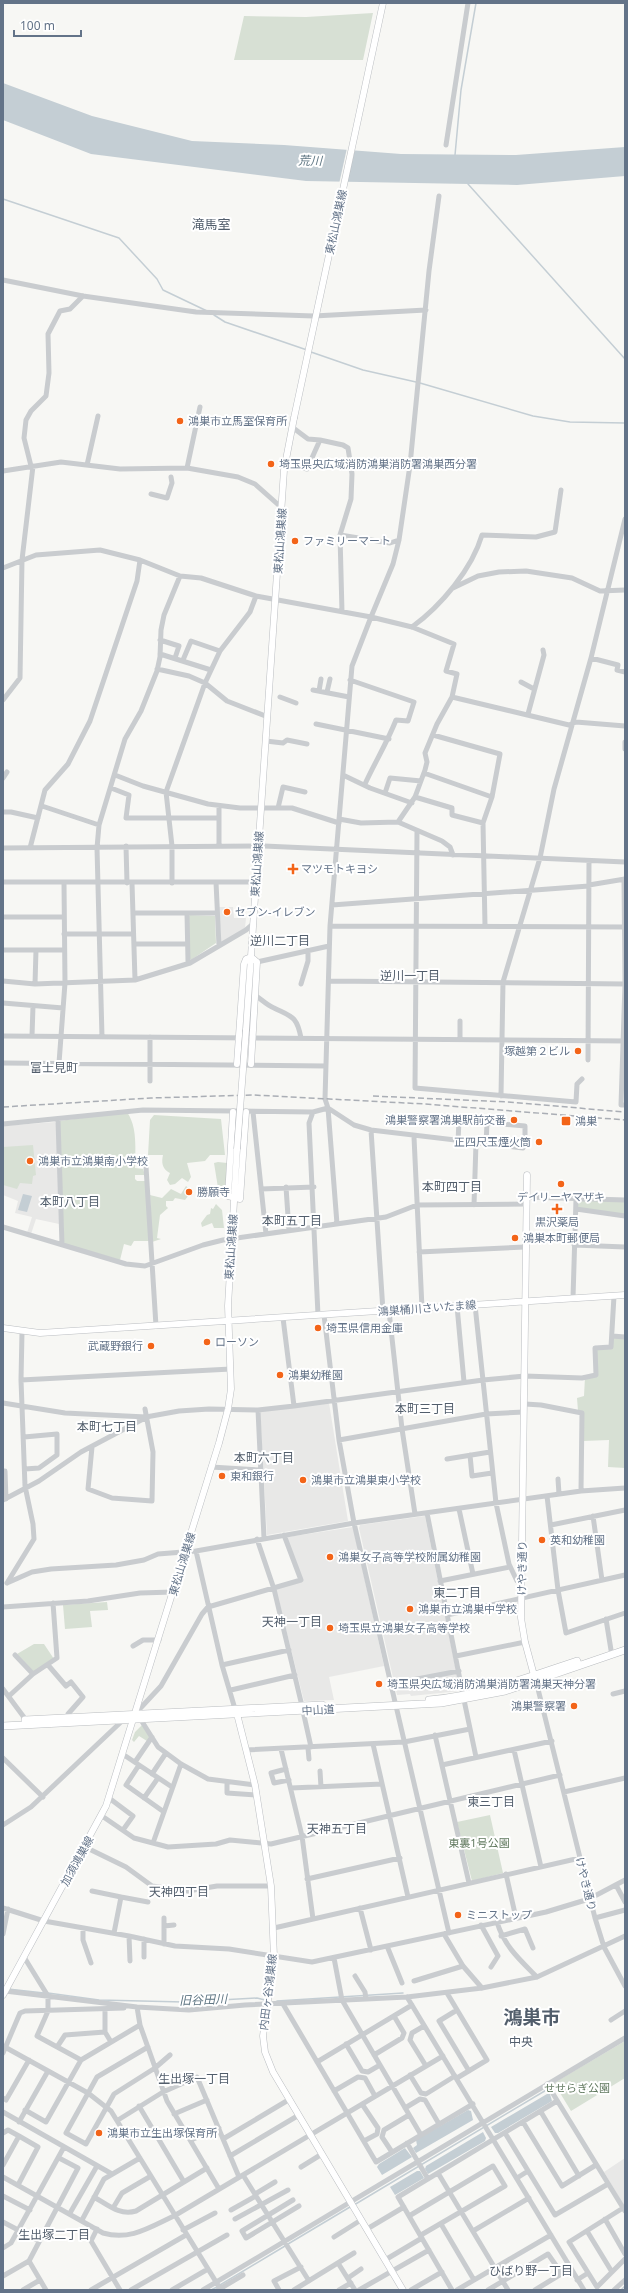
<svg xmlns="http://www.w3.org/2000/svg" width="628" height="2293" viewBox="0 0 628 2293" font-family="'Noto Sans','Noto Sans JP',sans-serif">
<rect width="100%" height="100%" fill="#f7f7f4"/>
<path fill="#e8e8e7" d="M219,907h14l1,11h12l-1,10 -24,15z
M55,1122l2,2 2,100 -23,-5 -5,15 -4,-1 5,-16 -17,-4 3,-12 -15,-6v-69z
M329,1403l19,118 -81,14 -7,-124z
M425,1516l35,175 -49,5 -1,-2 -13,1 -38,-167 1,-3z
M353,1527l31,139 -55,11 5,23 -30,1 -28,-112 26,-8 -15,-42 1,-2z
M625,2158v49l-21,-35z"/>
<path fill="#d7e0d4" d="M373,13l-10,47h-129l10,-44 62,1z
M190,915l25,1 1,27 -25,17 -2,-2 -1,-41z
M127,1112c11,16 8,38 8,56l8,1 2,6h-10v4l2,2h9l3,60h-15l-3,5 -7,-2 -4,16 -56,-16 -5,-123z
M154,1115l67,4 4,36h-15l-5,6 -18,2 4,14 -3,5 -6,-4 -7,6 -5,1 -3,-5 3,-7c-7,-4 -9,-9 -7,-18h-15l2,-35z
M33,1145l3,30 -3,1 -1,8 -12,-1 -3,6 -14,-4v-38z
M218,1162l9,1 -2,32 -3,1 -3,-2 -5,-31z
M186,1186l6,5 -7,9 -10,-2 -2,3h-7v5l2,2 -8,7 -3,23 4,1 -9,3 -2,-47 12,3 9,-9 10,5z
M576,1199l49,1v16l-49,-7z
M216,1204l6,6 2,18h-10l-2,-5 -10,4 -1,-4 6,-8 3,-1 1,-6 2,1z
M612,1336l13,1v131l-17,-1 1,-27 -26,1 -1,-30h-4l-1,-13 7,-2 1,-19 11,-2 -1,-27 16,-1z
M107,1602l1,8 -18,1 2,16 -27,2 -2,-24z
M34,1644h10l10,15 -20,13 -17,-18z
M142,1725l8,12 -3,4 -8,-5 -5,6 -2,-2 3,-8z
M490,1815l13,58 -31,8 -15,-59z
M625,2041v37l-54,33 -17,-28z"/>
<path fill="#c4ced4" d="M3,83l89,33 100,25 92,4 117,9 115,1 109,-8v29l-108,9 -211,-4 -215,-27 -88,-34z
M23,1194l9,2 -5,16 -9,-2z
M547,2094h3l2,7 -54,32h-3l-4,-6z
M468,2110l3,1 2,9 -57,33 -3,-5 4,-3 -1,-5z
M483,2132l3,6 -1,3 -57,33 -3,-5 1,-3z
M405,2148l7,9 -30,18 -5,-8 2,-3z
M417,2171h3l4,7 -29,17 -5,-8z"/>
<path fill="#f7f7f4" d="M347,148l8,1 -8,35h-8z"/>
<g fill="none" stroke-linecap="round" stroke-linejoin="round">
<path stroke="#c4ced4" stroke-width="1.5" d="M455,155l6,-65 15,-87
M468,184l157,175
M3,199l116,39 38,41 6,11 44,21
M214,315l11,7 82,28
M311,352l52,18 53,12
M420,383l113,33 37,6 55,1
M8,1989l36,4
M48,1993l51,7 85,2 73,-4 8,2
M277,2001l126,-8
M354,2205l194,-116
M288,2244l62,-37
M220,2285l65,-39
M211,2290l6,-3
M621,2290l4,-4"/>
<g stroke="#bbbec2" stroke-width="7">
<path id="major" d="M246,1030l38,-560 10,-52
M237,1064l7,-100 2,-5 5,-2
M251,1064l6,-102 -6,-5
M233,1112l-5,84 12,3 6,-87
M527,1175l-6,443 4,24 10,37
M3,1328l37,5 585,-38
M236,1710l19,75 16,101 3,71 -11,79 2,16 8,20 130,218
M3,1995l103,-189 113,-363 9,-34 3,-20 -3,-83 9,-157"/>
</g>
<g stroke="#babdc0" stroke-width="8">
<path id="highway" d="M429,1700c50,-4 100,-23 148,-39
M25,1720l297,-15
M3,1726l438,-23 64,-12 120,-41"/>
</g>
<path stroke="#c9cccf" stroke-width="5" d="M446,145l22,-142
M3,280l80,16 113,16 118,4 112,-6
M292,427l16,12 12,1
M285,462l22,7 13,-29 23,5 5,3 4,26 -1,25 -11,36 2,77
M87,465l11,-49
M31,466l-7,-28 2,-18 5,-9 15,-15 3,-23 -1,-39 12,-23 10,-2 13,-13
M187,468l13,-61
M3,471l58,-9 59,7 67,-1 51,9 17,7 27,24
M151,494l16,4 5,-15 -1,-6
M340,535l50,8 9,-3
M3,568l33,-13 64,-5 40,10 40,16 21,2 55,18 115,21 -19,49 -22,260 -5,173 3,9 9,116
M453,588l25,-12 21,-4 27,-1 46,7 28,13 25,-1
M412,627c29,-21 60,-58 70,-92l54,2 19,-5 6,-42
M160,640l19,6 -4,12
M160,654l51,16
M591,658l27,7 -1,5 8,2
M183,660l8,-19 29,10
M157,669l32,7 16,7 22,18 41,16
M350,680l64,22 -6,19 -12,-1c-9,23 -21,42 -31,64
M521,682l13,7
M313,690l36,7
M319,691l2,-12
M327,692l3,-13
M280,697l16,6
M452,697l117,28 7,-3 49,4
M3,700l17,-22 2,-118 11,-94
M528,714l16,-59 -1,-5
M316,724l73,15
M433,735l67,19 -8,43
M266,741l17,2 4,-3 20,4
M625,742v7
M424,773l68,24 -9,26 2,103
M115,775l28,11 65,18 32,4h52l47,15
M343,775l27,13 42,15
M3,778l4,-6
M111,788l18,7 -3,23h93
M385,793l5,-15 31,3
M415,797l37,11v7l31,8
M42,806l57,19
M278,808l5,-21 22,5
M3,812h8l27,6
M339,819l22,4 37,-1 44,19 8,6 3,8
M398,822l17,-25 10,-27 2,-8 -2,-9 12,-29 15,-27 5,-23 -11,-3 8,-27 -42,-17 -41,-10 22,-53 6,-24 11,-75 19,-194 10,-75
M417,831l-2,257 161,14 1,-18 5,-5
M126,846l1,37
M219,846v-40
M3,848l261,-2 361,16
M30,848l15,-58 23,-26 22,-43 47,-140 3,-21
M624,879l1,105 -4,121h4
M3,882h253
M216,882l3,64
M132,883l3,97
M172,883v-37l-6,-54 39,-109 15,-32 30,-39 6,-16
M589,885l36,-6
M332,905l257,-19
M133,913h83
M187,913l1,48 2,2
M3,917h61
M330,926l295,1
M64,934h69
M134,944h53
M3,950h61
M257,962l72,-16
M3,981l32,3 100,-4 55,-17 56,-33 7,-6
M329,981l296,3
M35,984l1,-34
M301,984l7,-23v-11
M255,995c6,4 12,10 19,13 18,9 23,8 27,30
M3,1003l60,5
M3,1036l622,5
M32,1036l1,-30
M102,1037l-5,-189 2,-23 26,-86 16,-28 16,-40 3,-14 1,-27 3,-15 16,-39
M460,1039v-18
M588,1060l1,-199
M3,1063l323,3
M59,1063l6,-80 -1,-100
M150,1081v-44
M501,1096l2,-114 37,-124 14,-69 37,-131 34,-139
M328,1108l26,17 17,5 152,18
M253,1112l13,122
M313,1112l-4,11 9,192
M58,1120l4,125
M3,1124l140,-14 170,2 15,-4
M371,1130l12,181
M414,1137l8,171
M458,1142l1,-22 66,6v11
M486,1144l1,-21
M146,1167l10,159
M286,1187l3,44
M261,1189l53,-2
M527,1197l98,3
M474,1205l2,-62
M576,1209l49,7
M3,1227l123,37 19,2 58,-21 20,-5 163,-23 31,-12 110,-1
M574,1245l51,2
M419,1252l106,-5
M573,1298l3,-99
M475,1305l21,198 13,61 8,17 5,2
M457,1306l7,76
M389,1311l13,118 13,85
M324,1315l15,125 15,83 41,179
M283,1318l11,88
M612,1336l13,1
M21,1380l210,-11
M3,1403l62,10 81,4 33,-6 30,-2 49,1 36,-4 189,-26 42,-4 57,2 14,-3 -1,-27 16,-1 3,-51
M525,1404l16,1 41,8 -1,78
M258,1410l6,128
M24,1437l33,-3v21l-18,13 -14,1
M339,1440l147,-26 38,-2
M92,1447l-4,42 24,9 40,3 1,-49 -8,-43
M470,1455l2,21 20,-3
M447,1459l43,-7
M211,1467l49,3
M3,1471h2l1,28
M558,1479l1,15
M384,1480l25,-3
M547,1496l11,94 8,43 59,-20
M3,1500l36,-19 42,-29 64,-34
M459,1509l14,65
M427,1513l36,182
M593,1516l9,64
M551,1525l74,-15
M257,1539l17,50 28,117
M196,1551l26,114 13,44
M440,1581l70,-14
M7,1583l25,-11 19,-3 65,-4 28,-5 14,-6 38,-3 158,-28 227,-32 44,-3
M7,1583l27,-44 -1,-15 -8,-38 -4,-106 1,-48
M3,1607l85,-6 52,-8 33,-1
M447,1615l178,-40
M606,1619l5,31
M133,1646l10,-6h16
M15,1655l18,19
M456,1656l69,-14
M48,1665l18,21 5,-4 12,15 -15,17v4
M222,1665l67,-15
M536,1681l59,237 9,29 21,39
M391,1684l68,-13
M3,1689l23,31
M231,1690l64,-15
M613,1694l12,-3
M9,1696l24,-22 24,-16 -4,-55
M464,1700l12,57
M396,1706l53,227
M303,1711l8,36
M135,1714l26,-28 41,-72 6,-7 93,-27 -17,-45
M141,1720l17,27 23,17 27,15 47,6
M435,1735l34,148
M373,1744l35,153
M308,1748l1,11
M281,1749l21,87 11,83
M246,1750l158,-8 66,-13
M514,1750l27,117
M124,1755l48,32
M3,1758l40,39
M135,1762l17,-25
M139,1765l-13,20 38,27
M442,1765l110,-24
M286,1769l-15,4 3,10 15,-3
M320,1771l1,16
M152,1774l14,-21
M227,1782v11l30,2
M291,1788l91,-4
M564,1792l61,-14
M109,1798l24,18 -10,14
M144,1798l14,-20
M102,1816l32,22 34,9 48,-3 14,-4 41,4 289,-69
M3,1825l28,-18 91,-86
M153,1843l28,-79
M85,1847l41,20 26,19 36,5 29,-5h54
M506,1874l10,44
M307,1879l93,-21
M616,1885l9,17
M92,1891l29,6 -7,36
M121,1897l27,5
M3,1908l41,13 85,15 46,10 54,3 83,13 234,-50 43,-13 36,-19
M360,1908l11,42
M595,1918l30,-8
M497,1922c7,24 23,38 40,55
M481,1925l17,31 -7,11
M164,1926l10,-1
M83,1928v12l8,23
M274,1928l306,-70
M3,1934l5,-25
M444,1934l19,32 19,22
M129,1936l1,25
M501,1936l24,-7 8,19
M144,1939v18
M164,1944v-26
M387,1946l15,37
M24,1957l24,39v15l-11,25 44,24
M334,1958l8,42 79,135
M355,1976l10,16 1,7
M414,1981l49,-15
M5,1991l132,16 52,3 56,-5 162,-8 75,-9 55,-11 88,-41
M447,1993l40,67 -30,18
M407,1997l177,293
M283,2004l93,158 97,-58
M137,2007l3,18 27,76 52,88
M105,2009v23l6,10
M457,2010l-18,11 30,50
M611,2020l14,-9
M424,2026l-12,7 -2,7 16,26
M346,2044l16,27 6,1 12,-7
M3,2046l85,47 23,18 110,179
M57,2047l8,-12 40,-3
M148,2047l-51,30 -31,56 20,11 28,-50 41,-26 15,-13
M3,2053l17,-40 5,-2 99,-3
M374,2055l28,-17 2,-5 -10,-17
M317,2062l95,-57
M410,2075l11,18 5,1 29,-18
M547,2084l78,127
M334,2091l24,-14 7,1 10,18
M3,2098l3,2 23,-40
M362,2104l16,24 -1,6 -13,7
M139,2106l45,76
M405,2108l15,-9 5,1 14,24
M25,2110l21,12 35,-62 59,-35
M3,2112l109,62
M541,2112l38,64
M174,2114l33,-14
M118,2120l45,-28 34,-15 42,100
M19,2122l29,-51
M523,2122l39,64 34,-21
M3,2133l5,-3 11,6
M505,2133l50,82 53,-31
M223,2139l67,-40
M191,2140l28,-12
M407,2143l21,36
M392,2152l-10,-15 2,-7 25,-15
M230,2156l69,-41
M3,2165l16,-29 19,11 -20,38
M301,2167l21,-13
M438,2173l70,117
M243,2175l66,106
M3,2177l100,56c27,8 47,-6 71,-17l269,-160
M517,2178l11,-7
M255,2194l20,-12
M3,2196l27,14
M94,2197c14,8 26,19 42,14l71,-43
M293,2200l-51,31 4,7 53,-32
M113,2208l9,-15 29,-17
M623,2208l-54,34 28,45 28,-28
M231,2210l25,-14
M70,2213l27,-47
M409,2216l84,-50 12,20 -84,49
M235,2219l53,-29
M605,2219l20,35
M82,2220l22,-41 36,-21
M3,2222l36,19
M441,2224l33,56
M97,2229l-6,12 29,49
M367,2229l37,-22
M183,2230l32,-17
M473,2231l56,-33
M587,2231l25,41
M334,2237l27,-17
M3,2248l8,-5 53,-96
M385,2260l37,-22
M29,2261l17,29
M338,2263l17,27
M3,2276l26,-15 49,-93 -19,-10
M348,2278l13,-9
M577,2280l11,-7
M23,2290l17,-10
M91,2290l95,-55
M131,2290l96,-55
M172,2290l36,-21
M203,2290l422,-252
M218,2290l25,-15
M279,2290l-5,-9 27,-14
M294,2290l60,-37
M339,2290l12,-7
M359,2290l70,-40
M411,2290l31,-18
M452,2290l-54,-93 159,-96
M457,2290l94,-55
M488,2290l60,-36 14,20
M535,2290l36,-22
M614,2290l11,-10"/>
<use href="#major" stroke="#fff" stroke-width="6"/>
<use href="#highway" stroke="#fff" stroke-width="7"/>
<path stroke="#aaaeb5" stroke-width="1.5" stroke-dasharray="6 3" stroke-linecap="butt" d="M373,1096l135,6 117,10
M3,1107l148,-9 102,-3 172,9 200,16"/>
<g stroke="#bbbec2" stroke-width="7" stroke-linecap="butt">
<path id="major-bridge" d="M294,418l89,-415
M237,1149l9,-119"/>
</g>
<use href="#major-bridge" stroke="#fff" stroke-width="6"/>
</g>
<g fill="#f36418" stroke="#fff" stroke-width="1.5">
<circle cx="180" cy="421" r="4"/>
<circle cx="271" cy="464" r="4"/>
<circle cx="295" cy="541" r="4"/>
<path d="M291 863h4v4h4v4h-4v4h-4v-4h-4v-4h4z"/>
<circle cx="227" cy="912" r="4"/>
<circle cx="578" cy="1051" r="4"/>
<circle cx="514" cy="1120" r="4"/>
<rect x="561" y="1116" width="10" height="10" rx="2"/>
<circle cx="539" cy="1142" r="4"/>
<circle cx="30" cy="1161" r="4"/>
<circle cx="561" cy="1184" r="4"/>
<circle cx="189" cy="1192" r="4"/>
<path d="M555 1203h4v4h4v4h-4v4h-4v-4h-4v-4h4z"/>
<circle cx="515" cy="1238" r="4"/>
<circle cx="318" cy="1328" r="4"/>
<circle cx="207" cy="1342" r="4"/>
<circle cx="151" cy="1346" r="4"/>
<circle cx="280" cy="1375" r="4"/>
<circle cx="222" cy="1476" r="4"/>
<circle cx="303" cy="1480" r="4"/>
<circle cx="542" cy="1540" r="4"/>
<circle cx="330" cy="1557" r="4"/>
<circle cx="410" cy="1609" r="4"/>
<circle cx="330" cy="1628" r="4"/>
<circle cx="379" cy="1684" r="4"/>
<circle cx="574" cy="1706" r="4"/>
<circle cx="458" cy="1915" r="4"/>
<circle cx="99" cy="2133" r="4"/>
</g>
<g text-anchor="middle" stroke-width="4" stroke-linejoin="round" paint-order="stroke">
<g font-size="11" fill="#637388" stroke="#fff">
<text transform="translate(336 222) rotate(-78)" y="4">東松山鴻巣線</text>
<text transform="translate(280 541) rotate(-86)" y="4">東松山鴻巣線</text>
<text transform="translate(257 864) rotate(-86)" y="4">東松山鴻巣線</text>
<text transform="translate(231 1247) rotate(-86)" y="4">東松山鴻巣線</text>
<text transform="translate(427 1308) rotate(-4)" y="4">鴻巣桶川さいたま線</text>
<text transform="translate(182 1564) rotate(-73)" y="4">東松山鴻巣線</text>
<text transform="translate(522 1568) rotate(-89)" y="4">けやき通り</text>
<text transform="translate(318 1710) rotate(-3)" y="4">中山道</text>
<text transform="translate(77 1861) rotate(-61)" y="4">加須鴻巣線</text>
<text transform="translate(586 1884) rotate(76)" y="4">けやき通り</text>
<text transform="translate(268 1992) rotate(-83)" y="4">内田ヶ谷鴻巣線</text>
</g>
<g font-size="11" fill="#637388" stroke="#fff" text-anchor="start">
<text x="188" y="425">鴻巣市立馬室保育所</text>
<text x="279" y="468">埼玉県央広域消防鴻巣消防署鴻巣西分署</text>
<text x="303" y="545">ファミリーマート</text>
<text x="301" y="873">マツモトキヨシ</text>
<text x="235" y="916">セブン-イレブン</text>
<text x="570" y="1055" text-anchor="end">塚越第２ビル</text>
<text x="506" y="1124" text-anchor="end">鴻巣警察署鴻巣駅前交番</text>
<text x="575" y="1125">鴻巣</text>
<text x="531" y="1146" text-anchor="end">正四尺玉煙火筒</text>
<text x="38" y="1165">鴻巣市立鴻巣南小学校</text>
<text x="197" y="1196">勝願寺</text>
<text x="561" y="1201" text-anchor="middle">デイリーヤマザキ</text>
<text x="557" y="1226" text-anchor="middle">黒沢薬局</text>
<text x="523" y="1242">鴻巣本町郵便局</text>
<text x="326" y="1332">埼玉県信用金庫</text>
<text x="215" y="1346">ローソン</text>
<text x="143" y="1350" text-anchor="end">武蔵野銀行</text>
<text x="288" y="1379">鴻巣幼稚園</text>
<text x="230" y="1480">東和銀行</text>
<text x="311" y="1484">鴻巣市立鴻巣東小学校</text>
<text x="550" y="1544">英和幼稚園</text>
<text x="338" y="1561">鴻巣女子高等学校附属幼稚園</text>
<text x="418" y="1613">鴻巣市立鴻巣中学校</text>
<text x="338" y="1632">埼玉県立鴻巣女子高等学校</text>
<text x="387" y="1688">埼玉県央広域消防鴻巣消防署鴻巣天神分署</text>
<text x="566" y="1710" text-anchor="end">鴻巣警察署</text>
<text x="466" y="1919">ミニストップ</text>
<text x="107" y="2137">鴻巣市立生出塚保育所</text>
</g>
<g font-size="11" fill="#61795f" stroke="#fff">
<text x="479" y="1847">東裏1号公園</text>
<text x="577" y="2092">せせらぎ公園</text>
</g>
<g font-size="12" font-style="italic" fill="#5f7683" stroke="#fff">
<text transform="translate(310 161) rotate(1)" y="4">荒川</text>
<text transform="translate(203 2000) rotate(-2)" y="4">旧谷田川</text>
</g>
<g font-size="12" fill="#525e6c" stroke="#fff">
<text x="280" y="945">逆川二丁目</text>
<text x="410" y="980">逆川一丁目</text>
<text x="54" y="1072">富士見町</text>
<text x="452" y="1191">本町四丁目</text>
<text x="70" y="1206">本町八丁目</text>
<text x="292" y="1225">本町五丁目</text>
<text x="425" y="1413">本町三丁目</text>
<text x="107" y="1431">本町七丁目</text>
<text x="264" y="1462">本町六丁目</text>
<text x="457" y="1597">東二丁目</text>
<text x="292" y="1626">天神一丁目</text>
<text x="491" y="1806">東三丁目</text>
<text x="337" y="1833">天神五丁目</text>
<text x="179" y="1896">天神四丁目</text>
<text x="521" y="2046">中央</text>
<text x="194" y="2083">生出塚一丁目</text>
<text x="54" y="2239">生出塚二丁目</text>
<text x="531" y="2275">ひばり野一丁目</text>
</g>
<g font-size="13" fill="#525e6c" stroke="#fff">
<text x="211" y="229">滝馬室</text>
</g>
<g font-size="19" font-weight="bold" fill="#525e6c" stroke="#fff">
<text x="532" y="2024">鴻巣市</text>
</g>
</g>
<rect width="628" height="2293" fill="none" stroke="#637388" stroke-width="8"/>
<path d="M14 30v6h67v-6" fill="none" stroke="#637388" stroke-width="2"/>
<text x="20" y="30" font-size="12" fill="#637388" stroke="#ffffff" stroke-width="3" paint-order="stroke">100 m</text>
</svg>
